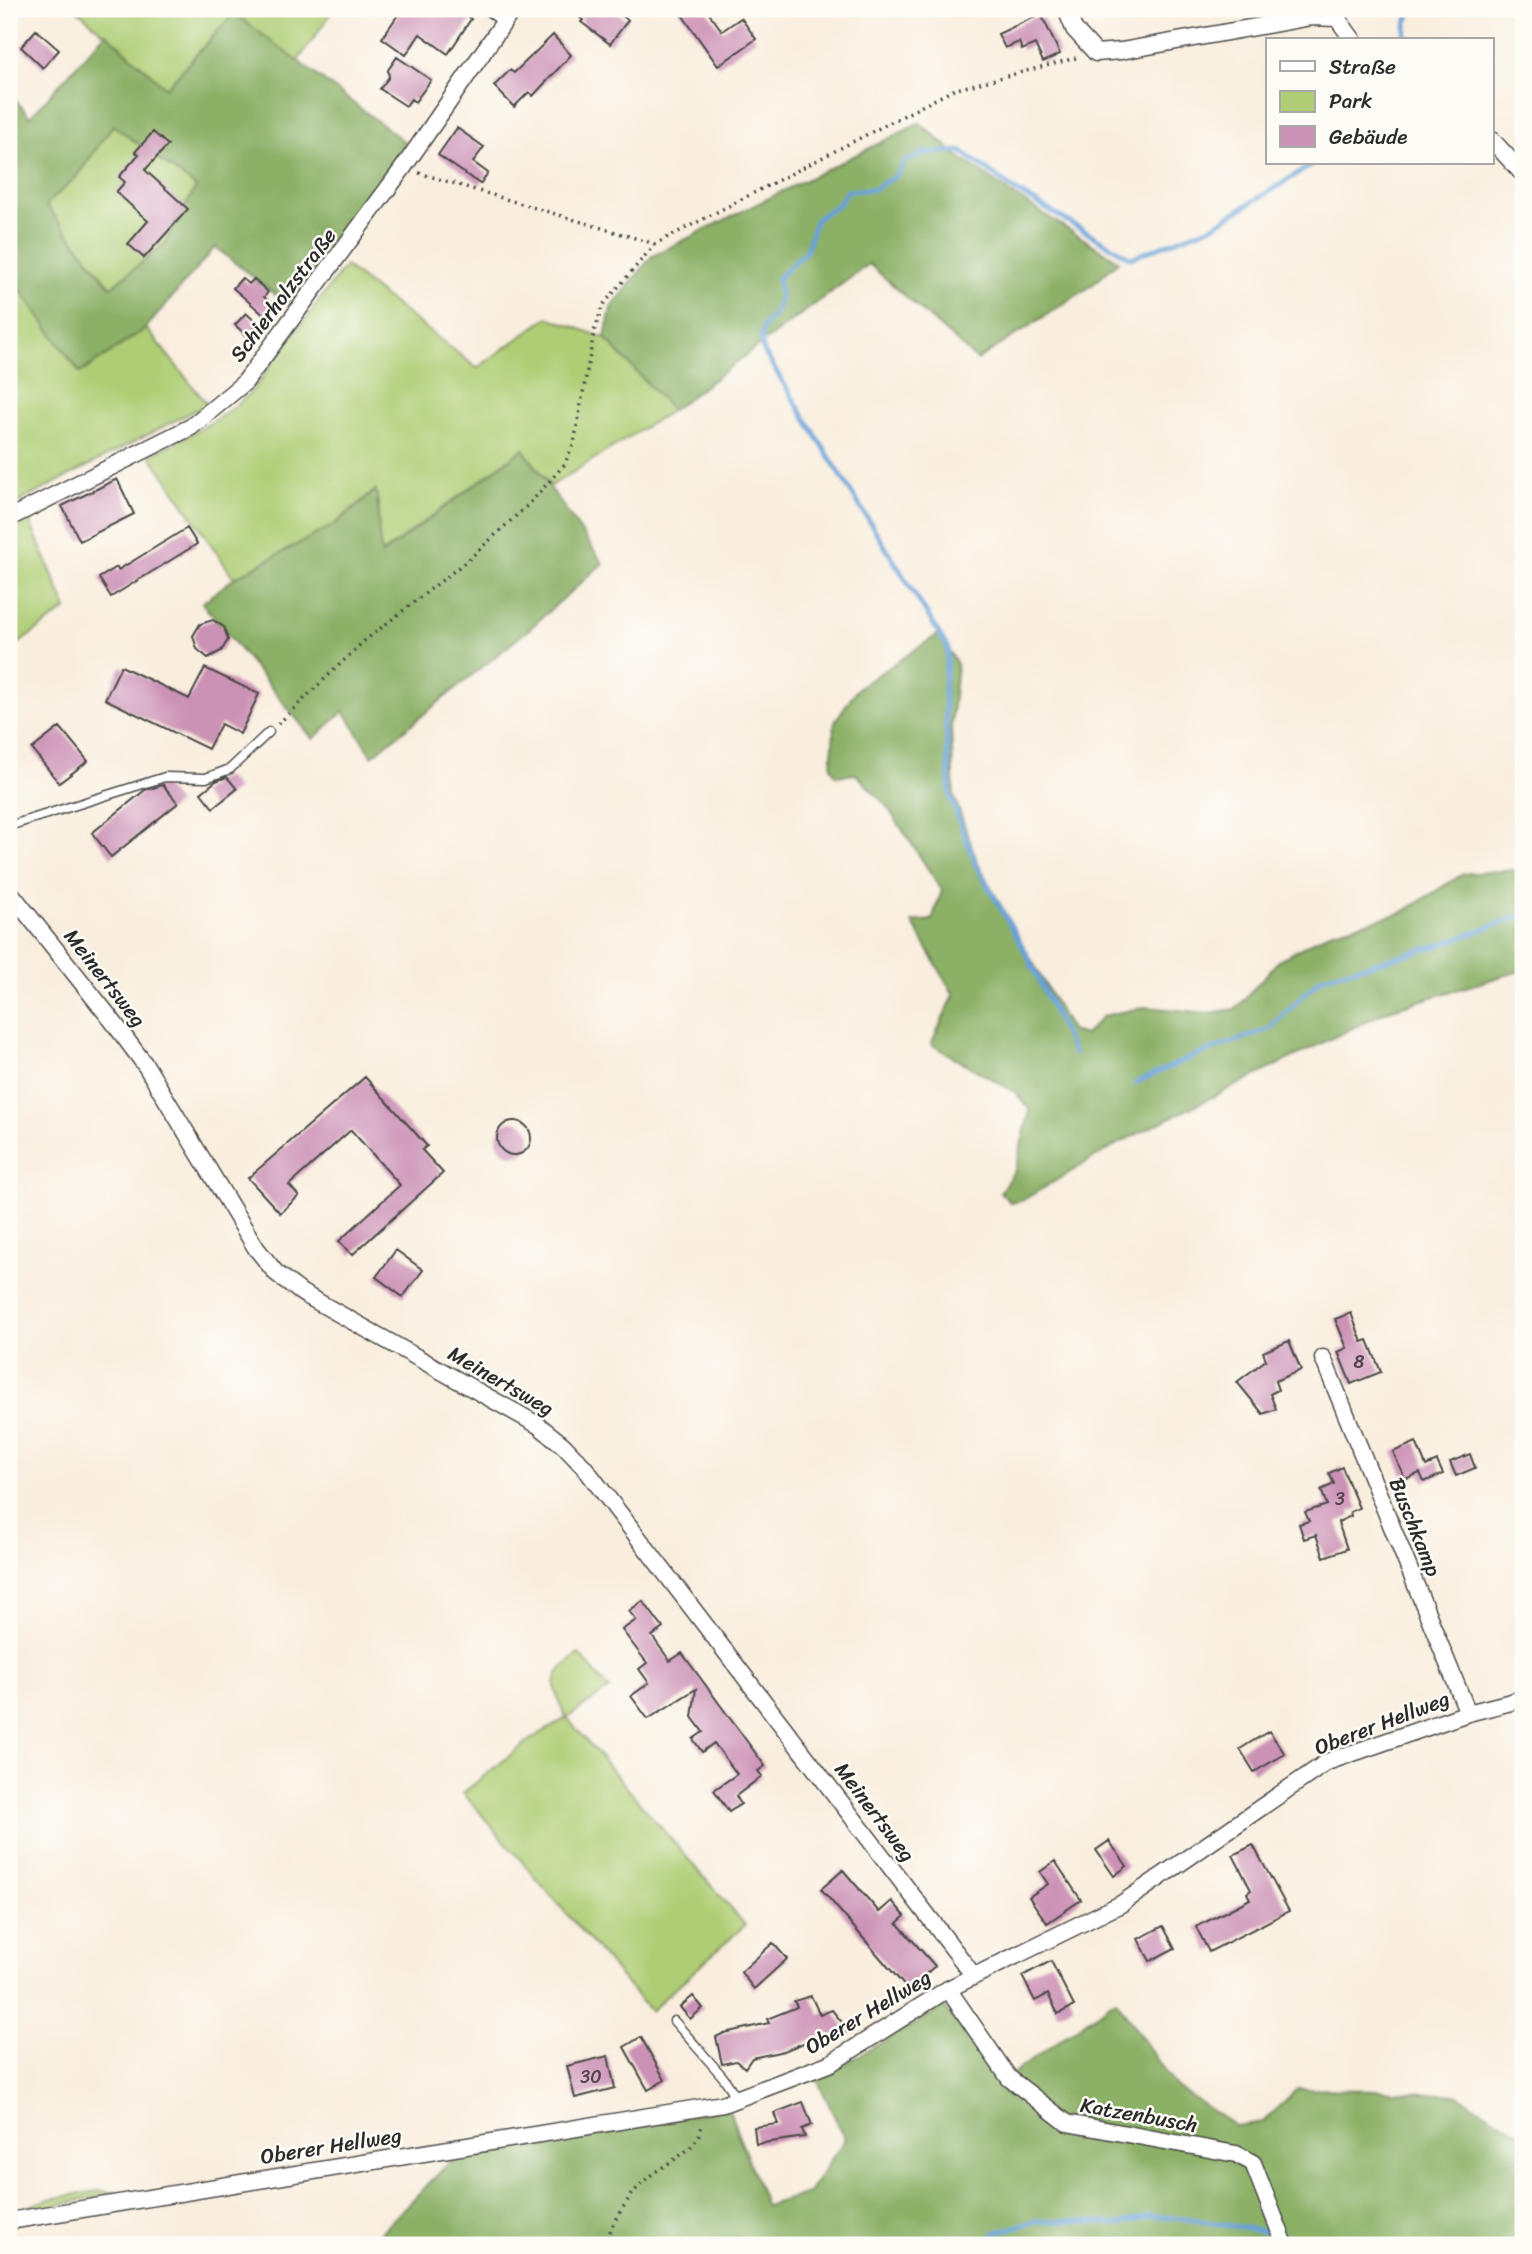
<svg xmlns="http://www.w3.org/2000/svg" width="1532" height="2254" viewBox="0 0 1532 2254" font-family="Sriracha,sans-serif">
<rect width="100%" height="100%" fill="#fdfcf7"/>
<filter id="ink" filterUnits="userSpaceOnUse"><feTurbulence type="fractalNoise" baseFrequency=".0143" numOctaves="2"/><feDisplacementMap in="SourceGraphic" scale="14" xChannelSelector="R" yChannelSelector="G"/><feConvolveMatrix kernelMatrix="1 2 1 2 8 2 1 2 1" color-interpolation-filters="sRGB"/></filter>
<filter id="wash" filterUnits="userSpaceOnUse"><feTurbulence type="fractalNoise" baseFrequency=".00686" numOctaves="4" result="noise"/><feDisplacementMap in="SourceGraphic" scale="28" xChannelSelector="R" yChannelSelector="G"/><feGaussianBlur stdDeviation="1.57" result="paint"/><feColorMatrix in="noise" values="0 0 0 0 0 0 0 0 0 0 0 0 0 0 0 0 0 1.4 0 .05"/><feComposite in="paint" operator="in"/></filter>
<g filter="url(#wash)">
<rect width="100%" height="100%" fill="#f9eede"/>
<path fill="#afcd74" stroke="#6d7c50" stroke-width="2" d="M76,9h258l-37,53 -63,-48 -68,74z
M113,125l84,62 -33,58 -53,42 -66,-82 32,-29z
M9,263l11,26 60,84 66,-45 61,76 -198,103z
M345,266l132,102 71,-51 57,21 67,72 -121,76 -28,-37 -142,105 -4,-27 2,-20 -4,-17 -41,35 -100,53 -84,-123c36,-18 72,-35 101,-63z
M26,513l41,96 -58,41v-128z
M579,1654l30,35 -42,29 178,207 -95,86 -187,-218 65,-52 38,-23c-14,-33 -19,-41 13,-64z
M99,2191l22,2 -112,21 40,-15z"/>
<path fill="#8bb066" stroke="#5b6e48" stroke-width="2" fill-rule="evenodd" d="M234,13l171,129 -15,25 -97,142 -78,-62 -69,81 -66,45 -60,-84 -11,-26v-171l21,25 76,-84 60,55zM113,125l83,62 -32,58 -53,42 -65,-82 31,-29z
M920,123l37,32 58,41 104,65 -28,25 -114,74 -108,-96 -197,146 -67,-72 6,-30 41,-52z
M523,449l80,114 -75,67 -156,126 -28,-45 -31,28 -111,-136 32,-25 100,-53 42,-35c4,21 0,43 6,64z
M939,634l18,30 -6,63 3,69 24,68 93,167 14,4 18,-19 42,-9 64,6 27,-4 43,-49 51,-28 71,-19 62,-39 49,-4 11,3v97l-134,40 -268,132 -98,58 -12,3 -11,-11 15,-22 15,-60 -14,-17 -85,-49 23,-49 -42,-73 20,-2 10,-30 -56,-85 -30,-31 -20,2 -5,-9 4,-46 23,-33z
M1116,2000l59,86 60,40 28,-4 34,-33 82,1 78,5 66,40v110h-1155l83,-84 277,-53 38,98 42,-13 37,-54 -29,-62 24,-11 104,-59 61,72z"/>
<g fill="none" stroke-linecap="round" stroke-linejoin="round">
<path stroke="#69a2d8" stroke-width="5" d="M1405,40c1,-10 0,-25 9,-31
M1074,1054l-49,-103 -49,-86 -26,-69 -6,-106 4,-42 -185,-298 -2,-12 3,-13 12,-12 4,-16 -2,-19 28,-27 10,-32 23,-15 8,-13 27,-2 22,-13 10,-15 19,-8 36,-2 55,40 115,67 82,-32 102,-63
M1135,1083l57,-26 77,-28 52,-51 119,-33 83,-30
M994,2233l43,-12h50l32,3 33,-8 42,4 77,12
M1301,2238l43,7"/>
</g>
<g id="blocks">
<path fill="#cc92b6" d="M402,9h55l14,10 -23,35 -28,-20 -14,21 -24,-17z
M568,9h44l16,11 -18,24 -29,-22 2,-2z
M678,9h28l16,22 19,-13 15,21 -38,27z
M1041,14l19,40 -17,8 -8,-18 -13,6 -3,-8 -14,6 -7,-14z
M36,30l23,20 -16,18 -22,-21z
M553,35l18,20 -38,41 -4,-4 -15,15 -20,-21 16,-16 4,3z
M397,57l34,23 -16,22 -4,-3 -5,7 -26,-17 9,-12 -1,-7z
M457,128l27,19 -11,15 15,11 -8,11 -42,-29z
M153,132l15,13 -23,25 43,39 -44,49 -16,-14 20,-23 -32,-29 9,-10 -6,-5 20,-23 -4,-2z
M242,278l7,6 5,-5 14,13 -4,5 11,10 -9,10 -33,-29z
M246,313l12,11 -11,12 -12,-11z
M117,479l17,35 -54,27 -18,-35z
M187,528l10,16 -86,53 -12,-19 18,-11 1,3z
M213,620l11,7 4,13 -7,11 -13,7 -11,-9 -4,-13 7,-12z
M121,666l68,33 16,-31 54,26 -19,40 -19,-10 -13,25 -103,-50z
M60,727l28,34 -29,22 -27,-34z
M227,777l10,12 -24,19 -12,-15 15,-12z
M163,785l15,18 -67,54 -19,-24 53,-43z
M365,1077l62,69 -5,4 21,23 -91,82 -13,-14 61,-56 -49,-55 -62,55 10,11 -19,17 -32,-35z
M497 1138a17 17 0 1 1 34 0a17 17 0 1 1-34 0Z
M396,1250l27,20 -20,27 -27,-20z
M1351,1313l11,29 6,-2 13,32 -30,12 -13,-32 9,-4 -12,-29z
M1289,1341l12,29 -26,11 3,9 -8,4 6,15 -13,5 -26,-32 29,-22 -3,-8z
M1416,1442l10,24 11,-5 6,13 -19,8 -4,-9 -15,6 -12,-27z
M1470,1454l5,14 -19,8 -6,-14z
M1342,1467l17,41 -9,4 1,4 -13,6 9,27 -23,8 -8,-22 -12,4 -5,-15 10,-3 -4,-9 22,-7 -6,-15 13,-6 -5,-11z
M643,1601l20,27 -11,8 18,25 12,-8 83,113 -7,5 4,5 -26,20 5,8 -12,8 -15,-22 23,-16 -23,-31 -12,9 -9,-13 10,-7 -11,-15 4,-28 -48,30 -17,-23 18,-13 -10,-14 8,-6 -25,-33 14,-10 -7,-9z
M1269,1731l16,23 -31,18 -14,-23z
M1109,1841l18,25 -13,10 -18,-26z
M1253,1845l36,66 -80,41 -13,-25 54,-28 -3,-6 4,-3 -18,-35z
M1055,1861l26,39 -34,23 -18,-26 19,-13 -8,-12z
M843,1870l36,42 13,-11 13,15 -8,7 38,43 -27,24 -87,-101z
M1163,1926l12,22 -25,13 -12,-22z
M773,1943l14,16 -33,30 -13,-17z
M1051,1961l23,45 -16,8 -10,-20 -13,7 -13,-25z
M693,1996l10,12 -13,11 -10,-12z
M811,1996l9,19 12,-5 17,21 -18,8 -3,-6 -44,18 -32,7 -7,10 -9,-7 -14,3 -6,-27 8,-4 45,-10 -2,-4 30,-12 -3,-6z
M641,2037l24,43 -17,10 -24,-43z
M608,2056l7,32 -40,10 -8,-32z
M803,2102l9,23 -10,4 3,8 -49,7 -2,-17 24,-3 -4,-11z"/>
</g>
</g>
<g filter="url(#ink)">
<use href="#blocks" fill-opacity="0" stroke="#4a4846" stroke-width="2"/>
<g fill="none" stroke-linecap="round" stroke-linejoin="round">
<g stroke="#4a4846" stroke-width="11">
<path id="lane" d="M485,9l19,14
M9,826l156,-49 41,1 24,-9 39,-37
M674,2021l49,56 15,22"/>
</g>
<g stroke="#4a4846" stroke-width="19">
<path id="street" d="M1066,9l8,20 22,24 25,-2 190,-34 26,1 16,22
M1492,140l31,34
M9,518l182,-91 54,-45 158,-214 110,-159
M9,891l102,128 35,47 110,182 20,25 26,20 236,132 25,20 21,22 390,509
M1323,1358l145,355
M948,1989l61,89 58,45 169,31 17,9 32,82
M9,2221l714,-117 108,-41 117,-74 173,-85 206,-142 141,-49 55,-14"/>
</g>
<path stroke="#4a4846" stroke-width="3.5" stroke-dasharray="2 5" stroke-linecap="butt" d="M1356,14l26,-5
M419,173l236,71 298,-154 123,-32
M278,724l85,-82 105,-82 62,-57 34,-38 10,-22 20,-111 9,-27 52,-61
M605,2245c6,-21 24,-50 40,-65 18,-17 55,-28 57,-57"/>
<use href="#lane" stroke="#fff" stroke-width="8"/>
<use href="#street" stroke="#fff" stroke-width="16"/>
</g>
</g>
<g text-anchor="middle" stroke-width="5" stroke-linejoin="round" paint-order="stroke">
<g font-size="18" fill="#53454e">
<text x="1359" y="1368">8</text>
<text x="1340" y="1505">3</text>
<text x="591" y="2083">30</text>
</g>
<g font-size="21" fill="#2b2b2b" stroke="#fdfcf7">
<text transform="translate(283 295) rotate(-53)" y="7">Schierholzstraße</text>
<text transform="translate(105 978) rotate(52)" y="7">Meinertsweg</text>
<text transform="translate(501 1381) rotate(30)" y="7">Meinertsweg</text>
<text transform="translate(1415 1527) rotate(68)" y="7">Buschkamp</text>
<text transform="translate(1382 1723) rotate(-21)" y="7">Oberer Hellweg</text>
<text transform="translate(875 1812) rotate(53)" y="7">Meinertsweg</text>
<text transform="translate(868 2012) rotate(-31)" y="7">Oberer Hellweg</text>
<text transform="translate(1139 2115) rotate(10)" y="7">Katzenbusch</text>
<text transform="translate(331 2146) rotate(-9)" y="7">Oberer Hellweg</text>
</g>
</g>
<rect width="1532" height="2254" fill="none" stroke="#fdfcf7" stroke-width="35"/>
<rect x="1266" y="38" width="228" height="126" fill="#fdfcf7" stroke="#a9a8a5" stroke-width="2"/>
<rect x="1280" y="61" width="35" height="10" fill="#ffffff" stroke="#a9a8a5" stroke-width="2"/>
<text x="1329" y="74" font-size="21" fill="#2b2b2b">Straße</text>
<rect x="1280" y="91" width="35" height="21" fill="#afcd74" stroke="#a9a8a5" stroke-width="2"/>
<text x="1329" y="108" font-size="21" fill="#2b2b2b">Park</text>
<rect x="1280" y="126" width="35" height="21" fill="#cc92b6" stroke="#a9a8a5" stroke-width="2"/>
<text x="1329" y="144" font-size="21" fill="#2b2b2b">Gebäude</text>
</svg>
